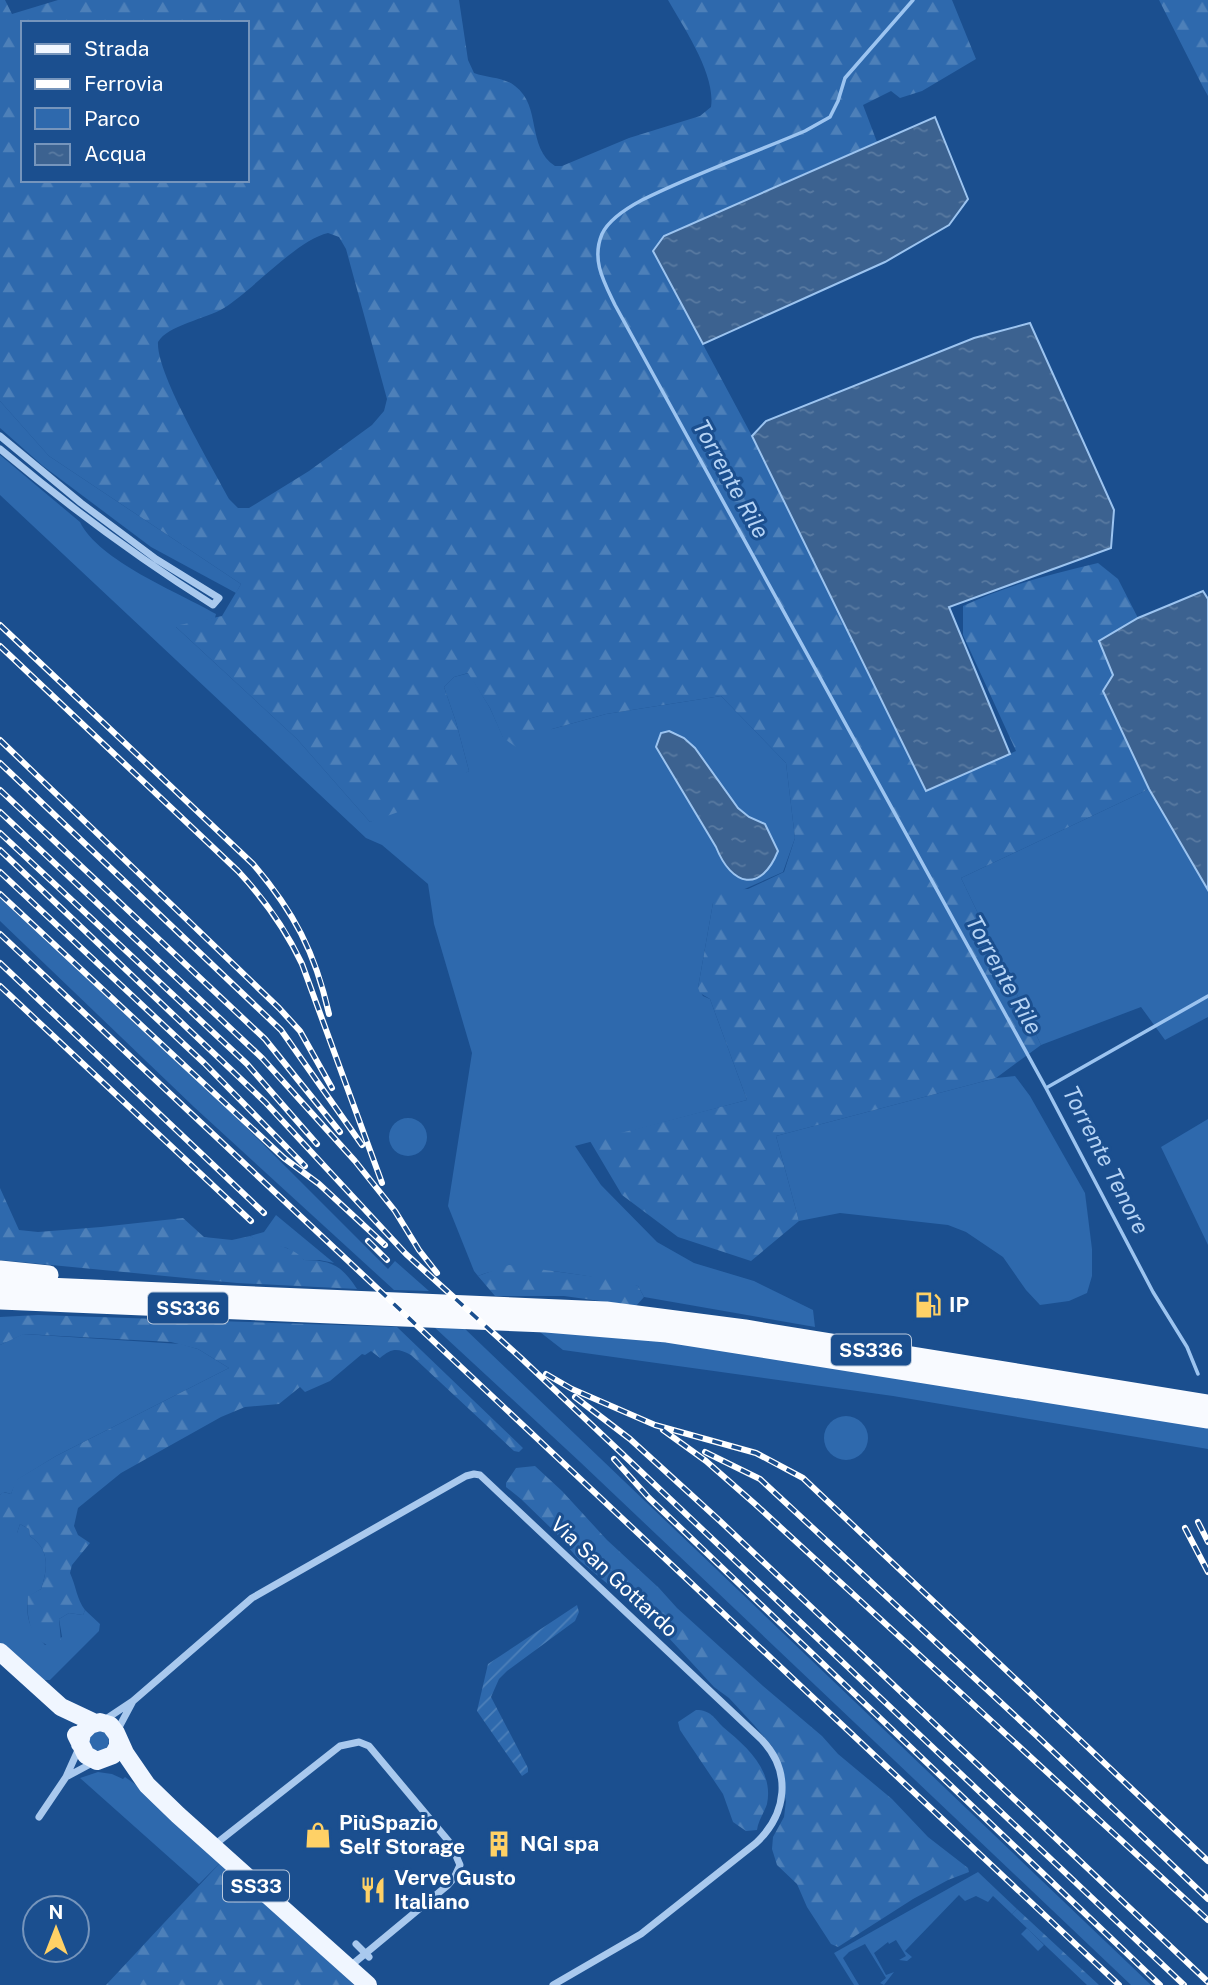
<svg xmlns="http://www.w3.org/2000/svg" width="1208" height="1985" viewBox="0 0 1208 1985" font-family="'Public Sans',sans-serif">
<defs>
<pattern id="forest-firs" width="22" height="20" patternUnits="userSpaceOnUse" patternTransform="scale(1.75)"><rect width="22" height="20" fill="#2e69ad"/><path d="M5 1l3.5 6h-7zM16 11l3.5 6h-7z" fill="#4d80b9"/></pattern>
<pattern id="garden-furrows" width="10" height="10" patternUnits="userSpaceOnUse" patternTransform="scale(1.75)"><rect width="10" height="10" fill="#2e69ad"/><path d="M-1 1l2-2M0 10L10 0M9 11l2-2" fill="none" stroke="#4d80b9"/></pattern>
<pattern id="water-ripples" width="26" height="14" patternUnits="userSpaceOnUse" patternTransform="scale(1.75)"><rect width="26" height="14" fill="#3c6290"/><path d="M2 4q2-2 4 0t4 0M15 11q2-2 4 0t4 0" fill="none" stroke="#597aa1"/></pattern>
</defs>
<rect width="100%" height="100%" fill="#1b4f8f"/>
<path fill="#2e69ad" d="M0,401l49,55 192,128 -5,9 -85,-46 -108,-81 -43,-38z
M0,455l80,67c19,39 98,70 136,92l-1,4 -39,9 121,112 73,83 99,-51 -13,-49 -12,-35 10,-10 15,-4 21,35 13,29 49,-8 54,-15 115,-18 65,67 9,75 -12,34 -70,31 -15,85 5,8 7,3 37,101 -172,46 26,39 56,57 37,21 60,18 59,29 2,17 -171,-30 -6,-11c-40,-8 -124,-27 -160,-10l-4,-5 -26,-65 24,-153 -38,-129 -6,-40 -46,-39 -16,-7 -366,-343z
M1149,789l59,101v127l-43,23 -24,-33 -100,38 -80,-167z
M0,898l233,216 155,155 7,-8 34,30 -35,-1 -200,-183 -194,-186z
M1015,1076l15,20 55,97 7,56v27l-5,17 -18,8 -29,4 -14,-15 -23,-33 -37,-25 -18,-7 -108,-12 -41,8 -23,-85 220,-58z
M389 1137a19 19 0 1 1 38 0a19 19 0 1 1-38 0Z
M1208,1119v126l-47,-98z
M276,1215l58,48 -15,-3h-15l-17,-12 -25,-5 -12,-7 14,-4z
M433,1326l30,1 688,658h-20l-552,-524z
M536,1329l82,5 590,93v22l-315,-53 -330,-46z
M23,1334l158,10 17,5 31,19 -173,88 -39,24 -6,14 -7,-2 -4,3v-150z
M824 1438a22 22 0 1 1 44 0a22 22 0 1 1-44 0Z
M20,1524l9,5 1,7c20,14 18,32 11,53l-13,8c-2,24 1,29 17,48l17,-8 -3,-18 10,-6 14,2 2,-5 15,14 -1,7 -49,49h-8l-6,-4 -36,-33v-113l17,3z
M89 1741a10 10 0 1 1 20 0a10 10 0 1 1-20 0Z
M98,1772l14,2 11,5 2,-2 10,7 86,78 -22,22 -119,-106z
M978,1872l39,37 -5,5 -19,-18 -5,6 -12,-6 -11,5 -6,-6 -54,56 7,6 -5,4 -8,-1 7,-4 -10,-16 -7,4 -1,-2 -14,11 12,22 8,-3 -10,13 -4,-2 6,-5 -21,-34 -16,8 -6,6 16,27h-5l-20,-32z
M1027,1928l17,17 -6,6 -17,-17z"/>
<path fill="url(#forest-firs)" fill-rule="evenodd" d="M0,0h5l7,14 46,-14h401l9,60 6,13c13,5 30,4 41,13 27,20 11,61 40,80h7l67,-28 71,-22 11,-9c5,-32 -27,-79 -43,-107h284l24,59 -54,32 -22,7 -9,-7 -28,14 14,37 -122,53 -102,56 99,185 174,355 90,-40 -53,-116v-29c44,-21 89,-32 135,-43l20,16 20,39 -39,23 14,34 -10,16 46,98 -188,89 80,167 -45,33 -220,58 23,85 -48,40 -73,-24 -56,-42 -32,-54 157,-41 -37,-101 -10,-6 -2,-5 15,-85 7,-13 28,-1 36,-17 11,-34 -9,-75 -65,-67 -115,18 -54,15 -30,22 -19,-13 -13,-30 -22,-35 -14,4 -10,10 12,35 13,49 -48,33 -51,18 -73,-83 -122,-113 47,-10 19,-32 -192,-128 -49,-55zM23,23h224v157h-224zM328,233l11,4 7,12 41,150 -3,12 -12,14 -63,46 -60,37h-11l-9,-9c-17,-33 -73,-125 -71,-157 10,-17 48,-23 66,-34 30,-19 73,-68 104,-75z
M1159,0h49v96l-5,-9z
M0,1188l19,42 19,2 63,-5 82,-9 21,19 28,3 18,-4c17,9 42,8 54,24 28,0 38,6 53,29l-120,-6 -237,-23z
M509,1265l116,16 13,5 6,11 -8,9 -72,-10h-69l-17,-20z
M38,1315l359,12 126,121 -4,4 -5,-1 -103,-96c-14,-7 -19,-7 -31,3l-9,-7 -6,4 -3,-1 -32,27 -25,11 -5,-5 -21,17 -34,3 -24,10 -100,56 -43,35 -4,18 4,9 12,8 -18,22 -2,8c6,13 7,27 15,37l-2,5 -14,-2 -10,6 2,23 -7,6c-24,-8 -28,-29 -26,-52l13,-7c7,-21 9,-39 -11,-53l-1,-7 -9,-5 -3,9 -5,4 -12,-5v-37l3,-3 8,2 5,-14 40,-24 173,-88 -31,-19 -27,-7 -147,-8 -24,11v-28z
M535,1466l27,25 45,49 52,48 18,20 86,78 59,50 16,18 54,45 36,38 40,31 1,4 -21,8 -35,19 -75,48 -7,-3 -24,-37 -10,-23 -20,-19 -5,-16 1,-12 11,-20 2,-16 -14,-55 -18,-21 -25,-27 -15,-11 -58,-63 -76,-63 -24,-28 -35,-34 -15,-12v-4l10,-15z
M696,1710c15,0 18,8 27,17 23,19 51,43 44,77 -3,9 -9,17 -10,26l-11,1 -13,-9 -10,-28 -43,-64 -2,-8z
M221,1862l133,123h-248z
M1017,1909l82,76h-12l-75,-71z"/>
<path fill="url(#garden-furrows)" d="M577,1605l2,7 -4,9 -68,50 -8,8 -8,18 37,71v4l-6,4 -45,-65 11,-47z"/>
<path fill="url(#water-ripples)" stroke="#9cc4f0" stroke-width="2" d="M935,117l33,82 -19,26 -64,37 -182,82 -50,-93 11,-15z
M1030,323l84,187 -3,38 -162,59 61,147 -84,37 -174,-355 14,-15 208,-83z
M1203,591l5,8v291l-59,-101 -46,-98 10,-16 -14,-34 39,-23z
M669,731l15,7 11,10 43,60 11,9 16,7 13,27c-17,42 -46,36 -62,-4l-60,-100 5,-14z"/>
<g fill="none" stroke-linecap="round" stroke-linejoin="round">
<path stroke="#9cc4f0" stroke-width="3.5" d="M913,0l-68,78 -7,23 -8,16 -25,14c-54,23 -111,43 -163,69 -15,8 -33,19 -40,34 -11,26 2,48 13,71l431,783 107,204 34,55 11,27
M1046,1088l162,-92"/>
<path stroke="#a9c9ee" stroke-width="7" d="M0,436l81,67 75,56 63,39 -6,7c-75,-47 -145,-99 -213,-156
M103,1721l30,-20 119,-103 214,-122 8,-2 6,1 282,265c30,32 25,74 -6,103l-115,91 -88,51
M117,1731l16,-30
M66,1777l30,-16
M39,1817l27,-40 13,-29
M213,1846l127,-100 19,-4 10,4 82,98 9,21 -6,13 -6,7 -100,83
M356,1944l13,13"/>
<path stroke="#f0f6ff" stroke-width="18" d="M0,1652l61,55 34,16
M76,1735l10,20 11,6 16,-6 5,-9v-7
M80,1744l2,-11 8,-8 10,-3 10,3 6,8 9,20 22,32 31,30 190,170"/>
<path stroke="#f8faff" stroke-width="19" d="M0,1270l49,5
M0,1285l606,26 139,18 463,75
M0,1300l546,23 121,10 541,86"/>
<g stroke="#fff" stroke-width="6">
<path id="rail" d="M0,625l253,239c41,48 62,88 76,150
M0,646l238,225c27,29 47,57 64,93l80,219
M0,740l279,268 21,23 32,57
M0,763l281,267 81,115
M0,790l265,249 75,93
M0,812l262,246 93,103 40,50 24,39 18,23
M0,833l247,231 70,80
M0,850l265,252 141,152 116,105 662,626
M0,872l204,191 101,103
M0,894l284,264 35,26 66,61
M0,934l1119,1051
M0,963l264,250
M0,986l251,235
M368,1241l19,19
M546,1374l26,15 83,36 101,28 47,25 405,383
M575,1397l55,42 90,82 488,461
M663,1430l43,31 49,43 453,416
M705,1452l55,27 278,258 170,162
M614,1459l35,39 511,487
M1198,1522l10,20
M1185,1528l23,44"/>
</g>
<use href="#rail" stroke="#1b4f8f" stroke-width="3.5" stroke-dasharray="10" stroke-linecap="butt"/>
</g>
<defs>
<g id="fuel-bare" transform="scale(2.1)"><path d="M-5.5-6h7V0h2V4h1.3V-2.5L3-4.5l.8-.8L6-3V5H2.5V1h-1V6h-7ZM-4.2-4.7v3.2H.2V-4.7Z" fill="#ffd166" stroke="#1b4f8f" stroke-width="2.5" paint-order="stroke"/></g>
<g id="shop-bare" transform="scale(2.1)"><path d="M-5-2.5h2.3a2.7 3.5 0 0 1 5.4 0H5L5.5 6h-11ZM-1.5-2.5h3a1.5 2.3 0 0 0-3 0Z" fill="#ffd166" stroke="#1b4f8f" stroke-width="2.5" paint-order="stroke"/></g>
<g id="building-bare" transform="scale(2.1)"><path d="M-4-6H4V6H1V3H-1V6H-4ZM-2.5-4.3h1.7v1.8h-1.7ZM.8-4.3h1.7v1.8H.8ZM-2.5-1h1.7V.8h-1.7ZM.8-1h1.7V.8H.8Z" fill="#ffd166" stroke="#1b4f8f" stroke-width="2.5" paint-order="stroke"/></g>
<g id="restaurant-bare" transform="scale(2.1)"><path d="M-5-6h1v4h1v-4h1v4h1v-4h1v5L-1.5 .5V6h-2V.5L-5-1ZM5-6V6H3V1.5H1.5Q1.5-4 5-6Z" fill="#ffd166" stroke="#1b4f8f" stroke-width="2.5" paint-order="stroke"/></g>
</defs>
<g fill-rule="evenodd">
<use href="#fuel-bare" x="928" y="1305"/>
<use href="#shop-bare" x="318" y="1835"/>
<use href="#building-bare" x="499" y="1844"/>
<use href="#restaurant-bare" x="373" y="1890"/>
</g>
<g text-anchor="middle" stroke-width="6" stroke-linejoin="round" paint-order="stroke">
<g fill="#1b4f8f" stroke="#bbcadd" stroke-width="2">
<rect x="148" y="1292.5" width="80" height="31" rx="5"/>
<rect x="831" y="1334.5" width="80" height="31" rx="5"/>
<rect x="223" y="1870.5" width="66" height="31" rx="5"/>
</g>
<g font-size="19" font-weight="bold" fill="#fff">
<text x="188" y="1315">SS336</text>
<text x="871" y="1357">SS336</text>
<text x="256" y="1893">SS33</text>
</g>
<g font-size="21" font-weight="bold" fill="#fff" stroke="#1b4f8f" text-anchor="start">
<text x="949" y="1312">IP</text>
<text x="339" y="1830">PiùSpazio<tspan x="339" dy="24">Self Storage</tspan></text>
<text x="520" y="1851">NGI spa</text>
<text x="394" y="1885">Verve Gusto<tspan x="394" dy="24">Italiano</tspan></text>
</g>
<g font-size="21" fill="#fff" stroke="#1b4f8f">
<text transform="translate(614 1577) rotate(43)" y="7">Via San Gottardo</text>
</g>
<g font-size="23" font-style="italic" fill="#b5d3f5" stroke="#1b4f8f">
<text transform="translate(731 479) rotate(61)" y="8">Torrente Rile</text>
<text transform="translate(1004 975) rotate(61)" y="8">Torrente Rile</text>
<text transform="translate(1106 1160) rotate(63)" y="8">Torrente Tenore</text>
</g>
</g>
<rect x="21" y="21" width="228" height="161" fill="#1b4f8f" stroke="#7695bc" stroke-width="2"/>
<rect x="35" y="44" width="35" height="10" fill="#f0f6ff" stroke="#7695bc" stroke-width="2"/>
<text x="84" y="56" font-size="21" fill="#ffffff">Strada</text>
<rect x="35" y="79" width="35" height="10" fill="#ffffff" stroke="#7695bc" stroke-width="2"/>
<text x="84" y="91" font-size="21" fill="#ffffff">Ferrovia</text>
<rect x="35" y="108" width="35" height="21" fill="#2e69ad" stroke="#7695bc" stroke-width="2"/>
<text x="84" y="126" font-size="21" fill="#ffffff">Parco</text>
<rect x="35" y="144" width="35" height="21" fill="url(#water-ripples)" stroke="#7695bc" stroke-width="2"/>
<text x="84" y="161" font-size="21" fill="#ffffff">Acqua</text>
<g transform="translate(56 1929)"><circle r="33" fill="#1b4f8f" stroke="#7695bc" stroke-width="2"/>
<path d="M0-5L12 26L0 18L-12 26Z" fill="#ffd166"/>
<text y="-10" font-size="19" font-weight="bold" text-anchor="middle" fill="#ffffff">N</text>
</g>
</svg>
